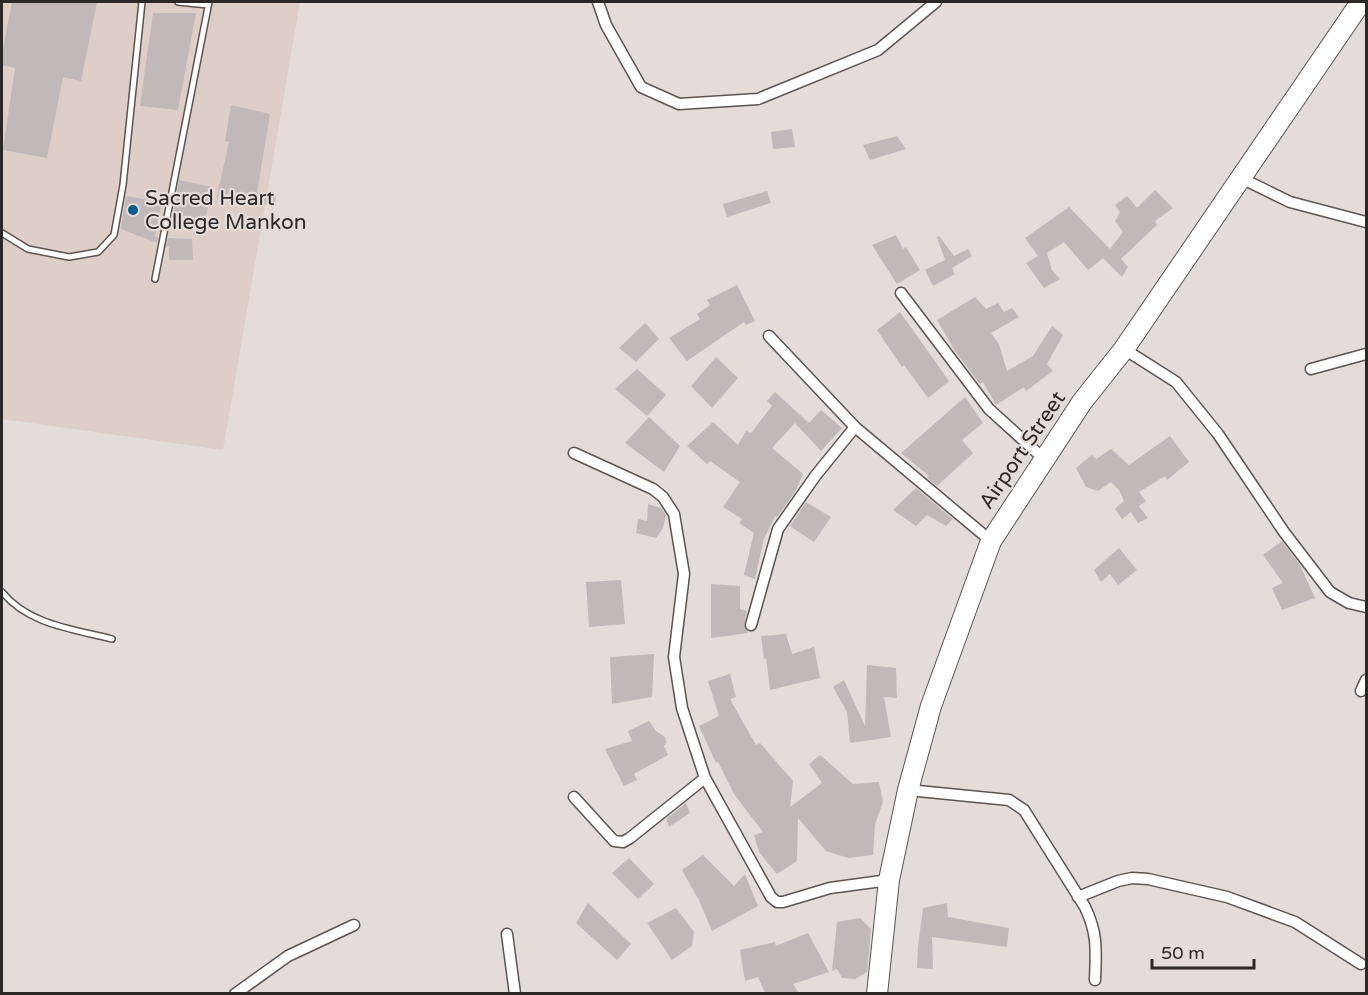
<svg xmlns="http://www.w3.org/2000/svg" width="1368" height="995" viewBox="0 0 1368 995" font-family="'Varela Round',sans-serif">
<rect width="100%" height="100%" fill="#e4dcd9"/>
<path fill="#decec8" d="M2,2h298l-77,448 -221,-31z"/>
<path fill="#c1b8b9" d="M12,2h85l-16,79 -18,-4 -16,81 -44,-8 12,-82 -13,-3v-12z
M153,13h43l-18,97 -38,-4z
M231,105l39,9 -13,78 19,3 -1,11 -58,-10 12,-54 -4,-1z
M792,129l3,18 -22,2 -2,-17z
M897,136l9,13 -36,11 -7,-15z
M179,180l33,7 -7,34 -32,-8z
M1155,190l18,18 -18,13 2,4 -36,34 7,8 -6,10 -19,-19 -15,12 -24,-28 -17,11 5,17 8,9 -16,9 -18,-25 12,-7 -13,-18 44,-31 41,42 13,-17 -8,-11 5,-9 -5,-7 12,-9 10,12z
M767,191l4,12 -44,14 -4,-13z
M126,196l36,6 -7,35h3l-1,6 -36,-14z
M896,235l7,14 3,-2 14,23 -23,14 -25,-39z
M939,236l15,20 14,-7 4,7 -20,12 3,6 -22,12 -8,-16 20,-10 -8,-23z
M168,238l24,1 1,21h-24v-13l-3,-1z
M737,285l18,36 -9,4 -2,-3 -57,39 -18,-23 31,-19 -3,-5 13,-9 -3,-5z
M975,297l11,12 12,-6 6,9 8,-4 7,9 -28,16 8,11 8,27 26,-15 19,-30 11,9 -16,29 6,7 -27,20 -2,-4 -28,18 -13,-23 -3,2 -25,-33 -18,-31z
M900,312l49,69 -21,17 -24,-33 -2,2 -25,-37z
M645,323l14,16 -23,23 -17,-14z
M716,357l22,21 -26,30 -21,-22z
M637,369l29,26 -19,21 -32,-27z
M775,392l34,31 12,-13 21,18 -21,23 -26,-28 -23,25 31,26 -8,18 -18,25 -2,-1 -11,23 -9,40 -11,-4 10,-42 -15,-10 3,-4 -19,-12 17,-25 -30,-21 -3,3 -20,-18 26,-24 25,23 8,-14 5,2 21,-27 -5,-5z
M965,397l18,26 -21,17 11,13 -36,33 -10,-8 2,-2 -28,-23z
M649,417l31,29 -16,26 -39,-29z
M1170,436l19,26 -22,18 -2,-4 -26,16 7,9 -7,5 9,12 -10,5 -7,-11 -9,7 -7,-10 9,-8 -5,-11 -8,-8 -13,9 -12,-4 -10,-19 16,-13 4,4 15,-10 18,16z
M916,488l37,31 -7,7 -19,-11 -11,11 -23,-16z
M806,502l25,15 -17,25 -24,-16z
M648,504l13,4 5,7 -3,13 -7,10 -20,-5 2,-14 9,2z
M1282,541l18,24 15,33 -33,12 -10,-22 11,-5 -20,-28z
M1119,548l18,22 -19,15 -8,-11 -9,8 -7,-12z
M621,580l4,44 -36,3 -3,-45z
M711,584l29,2v23l7,2 -3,15 4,7 -37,5z
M786,634l6,20 22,-7 6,31 -50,12 -4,-32 -2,1 -3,-23z
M654,654l-2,43 -40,7 -2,-47z
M867,665l29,3 1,30 -13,-1 7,40 -41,6 -3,-31 -14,-25 11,-7 21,46z
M730,674l6,23 -6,2 26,46 4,-2 33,38 -3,26 32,-24 -13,-19 11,-9 33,29 26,-2 4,20 -8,22 -2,31 -25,3 -22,-7 -28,-33 -1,43 -20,13 -18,-22 -5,-17 9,-3 -29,-38 -16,-32 -2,1 -17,-37 20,-10 -11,-35z
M649,721l7,10 9,6 1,6 -2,3 4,9 -34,19 3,6 -13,6 -19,-37 27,-8 -4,-10z
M686,803l4,10 -21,14 -3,-8z
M703,855l31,31 11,-12 13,32 -46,25 -14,-33v1l-16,-29z
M629,858l25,26 -16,15 -26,-26z
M588,903l43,41 -14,16 -41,-37z
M947,903l1,14 61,11 -2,19 -75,-10 1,32 -16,-1 1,-22 5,-38z
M676,908l18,24 -2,14 -20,14 -25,-37z
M860,918l11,11 -4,43 -12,7 -13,-1 -5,-9 -5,2 5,-49z
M808,933l21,39 -36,12 6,9h-34l-7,-16 -13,4 -5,-31 35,-8 1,4z"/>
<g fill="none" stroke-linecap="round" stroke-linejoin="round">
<g stroke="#5b5451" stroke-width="8">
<path id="lane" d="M178,2l30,3
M2,233l26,16 41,8 29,-5 16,-17 9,-50 19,-183
M155,279l54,-277
M2,592c27,33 71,37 110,47"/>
</g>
<g stroke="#5b5451" stroke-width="13">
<path id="street" d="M598,2l8,23 35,62 38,17 79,-5 120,-49 58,-48
M1241,178l49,24 76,20
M901,293l88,116 55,50
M769,336l86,91 136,114
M1124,349l52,33 42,52 66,98 46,60 19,11 17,4
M1311,369l55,-15
M574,453l79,36 10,8 11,17 10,60 -10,83 8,51 23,70 66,119 6,5h6l47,-14 59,-8
M751,625l27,-96 38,-54 39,-48
M1361,691l5,-11
M908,790l101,10 15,10 61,97c13,27 11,44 10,73
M574,797l40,44 9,1 7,-4 75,-60
M1078,897l40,-16 14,-3 16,1 79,18 68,25 66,42
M507,934l8,60
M235,994l53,-38 66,-31"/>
</g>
<g stroke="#5b5451" stroke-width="22">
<path id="highway" d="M877,994l12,-114 19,-90 23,-84 60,-165 91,-139 42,-53 237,-347"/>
</g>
<use href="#lane" stroke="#fff" stroke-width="5"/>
<use href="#street" stroke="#fff" stroke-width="10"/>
<use href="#highway" stroke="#fff" stroke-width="20"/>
</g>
<circle fill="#015d8e" stroke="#e4dcd9" stroke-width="2" cx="133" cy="210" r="6"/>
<g text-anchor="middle" stroke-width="4.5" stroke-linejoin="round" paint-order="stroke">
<g font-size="21" fill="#2c2827" stroke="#e4dcd9" text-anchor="start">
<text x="145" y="205">Sacred Heart<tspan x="145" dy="24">College Mankon</tspan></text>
</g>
<g font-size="21" fill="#2c2827" stroke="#e4dcd9">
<text transform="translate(1022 450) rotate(-56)" y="7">Airport Street</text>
</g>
</g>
<rect width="1368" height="995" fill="none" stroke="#2c2827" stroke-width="6"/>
<path d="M1152 959v9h102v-9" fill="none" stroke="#2c2827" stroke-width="3"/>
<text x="1161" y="959" font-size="18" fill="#2c2827" stroke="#e4dcd9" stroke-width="4.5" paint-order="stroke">50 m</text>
</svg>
